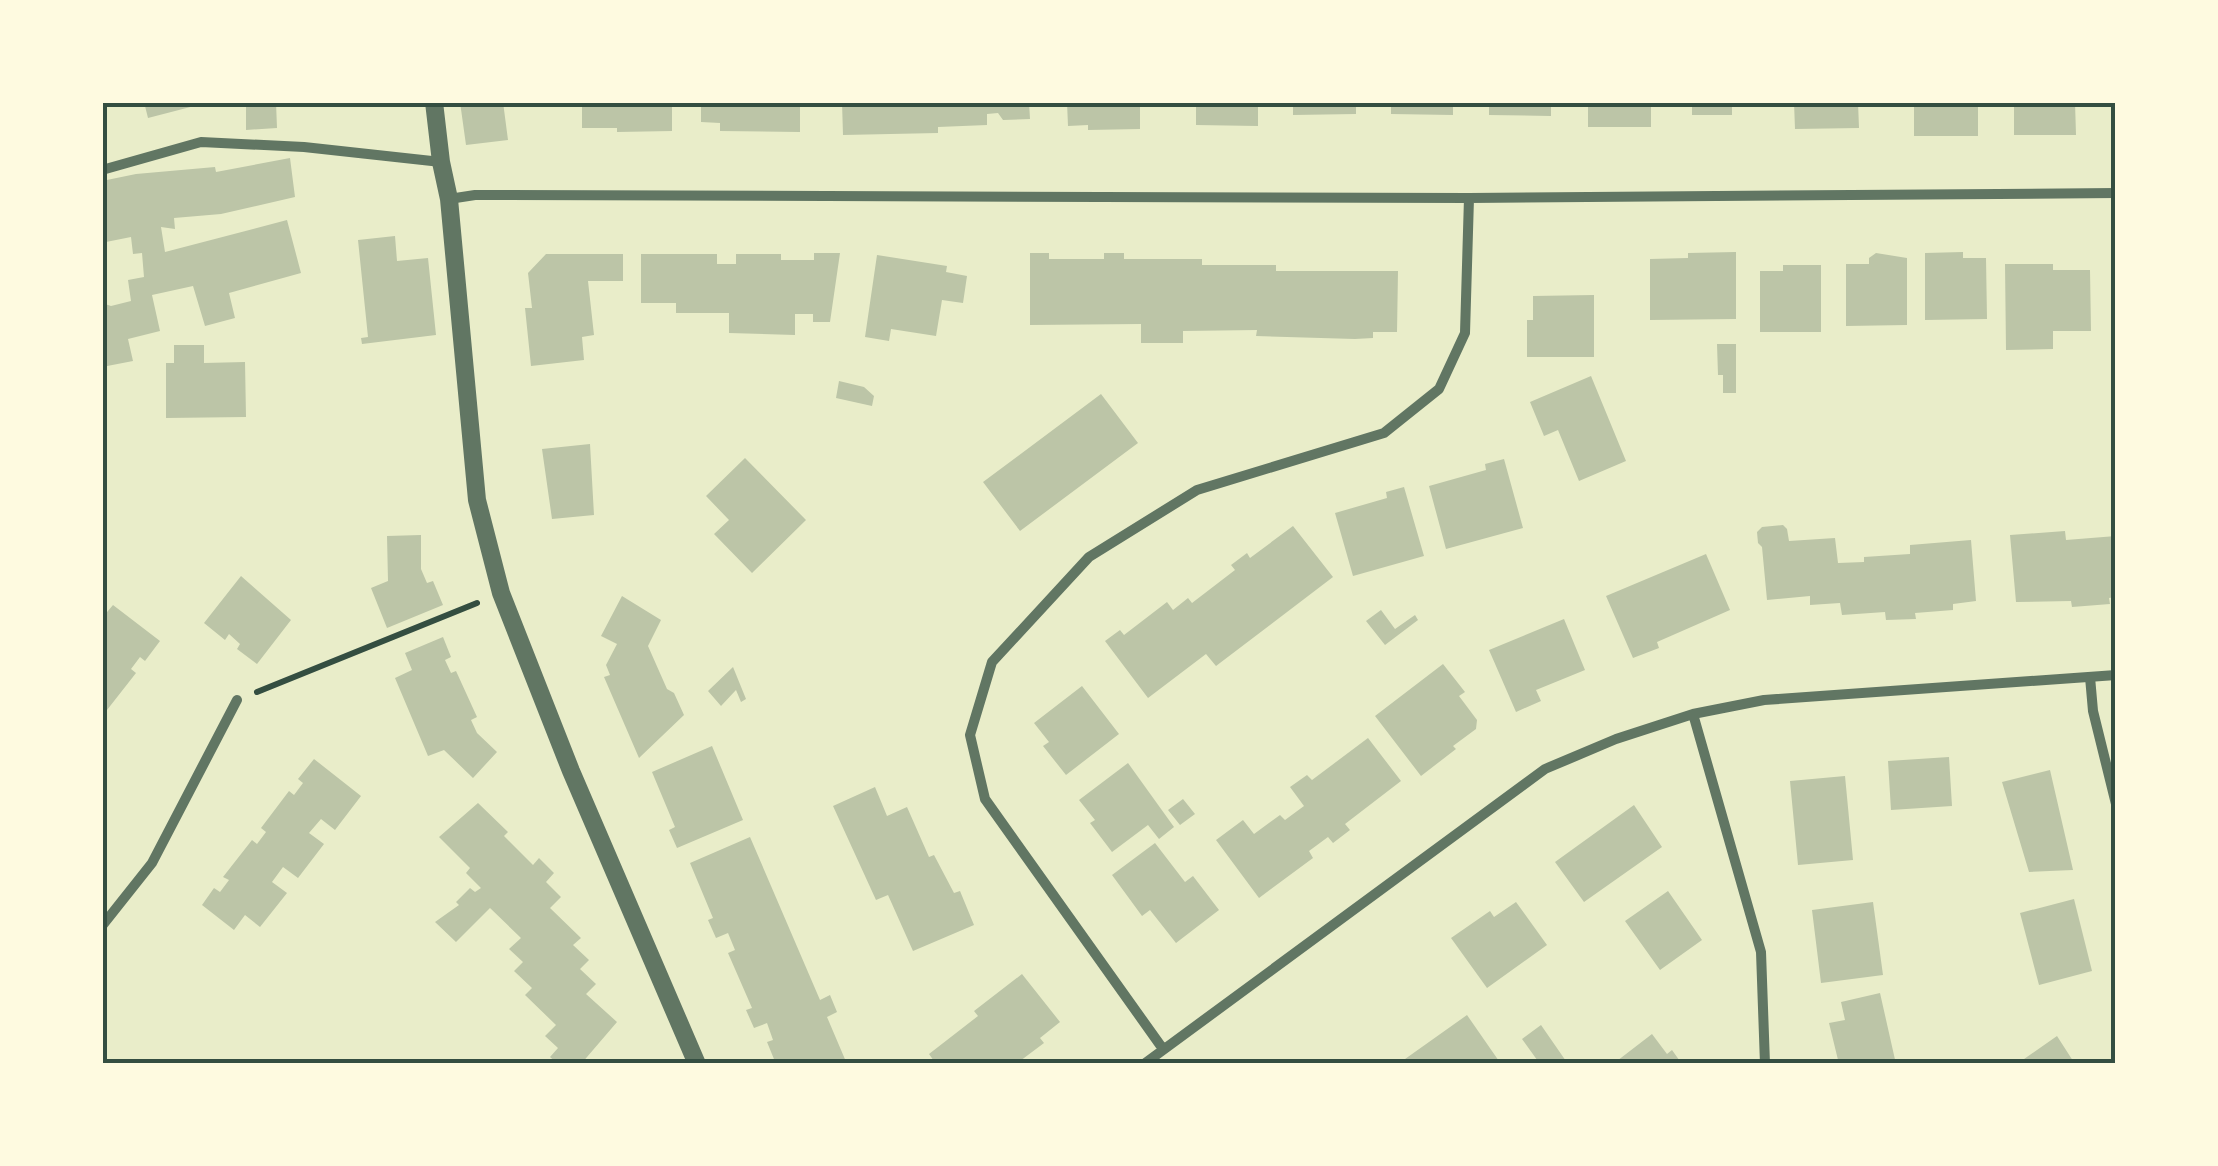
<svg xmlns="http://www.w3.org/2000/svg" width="2218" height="1166" viewBox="0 0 2218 1166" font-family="'IBM Plex Sans',sans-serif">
<rect width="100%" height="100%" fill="#e9edc9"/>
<path fill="#bcc5a7" d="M144,102h58v2l-54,14z
M246,102h30l1,26 -31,2z
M460,102h43l5,38 -42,5z
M582,102h90v29l-55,1v-4h-35z
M701,102h99v30l-80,-1v-8l-19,-1z
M842,102h187l1,17 -27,1 -5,-7 -11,1v11l-49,2v6l-95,2z
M1067,102h73v27l-52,1v-5l-20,1z
M1196,102h62v24l-62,-1z
M1293,102h63v12l-63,1z
M1391,102h62v13l-62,-1z
M1489,102h62v14l-62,-1z
M1588,102h63v25h-63z
M1692,102h40v13h-40z
M1794,102h64l1,26 -64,1z
M1914,102h64v34h-64z
M2014,102h61l1,33h-62z
M290,158l5,39 -74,17 -47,4 1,11 -14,-2 4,25 122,-32 14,53 -72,20 6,25 -30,8 -12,-40 -41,9 8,36 -32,8 5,22 -31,6v-64l9,3 20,-5 -3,-21 16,-3 -2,-24 -9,1 -2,-17 -25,5 -4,-61 34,-7 79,-7 1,5z
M395,236l2,25 31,-3 8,77 -74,9 -1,-6 7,-1 -10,-97z
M1736,252v67l-86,1v-61l38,-1v-5z
M1963,252v6h23l1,61 -62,1v-67z
M814,253h26l-10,69h-17v-8h-18v21l-66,-2v-20h-53v-10h-35v-49h76v10h19v-10h45v6h33z
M1030,253h19v6h55v-6h20v6h78v6h74v6h122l-1,61h-24v6l-18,1 -99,-3 1,-6 -74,1v12h-42v-19l-111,1z
M1876,253l31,5v67l-61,1v-62h23v-6z
M546,254h77v27h-35l6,54 -12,2 2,23 -53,6 -6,-58h7l-4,-35z
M877,255l70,11 -1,6 21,4 -4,27 -21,-3 -6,36 -45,-7 -2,12 -24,-4z
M2005,264h48v6h37l1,61h-38v18l-47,1z
M1783,265h38v67h-61v-61h23z
M1594,295v62h-67v-37h6v-24z
M1717,344h19v49h-13v-18h-5z
M174,345h30v18l41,-1 1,55 -80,1v-55h8z
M1591,376l35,85 -47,20 -21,-51 -14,6 -14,-34z
M839,381l25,6 10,9 -2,10 -36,-8z
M1101,394l37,49 -118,88 -37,-49z
M590,444l4,71 -42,4 -10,-70z
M745,458l61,62 -54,53 -38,-39 15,-14 -23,-24z
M1504,459l19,69 -77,21 -17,-63 57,-16 -1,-6z
M1404,487l20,69 -71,20 -18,-63 52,-15 -1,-6z
M1783,525l4,4 2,12 46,-3 3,25 26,-1v-5l46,-3v-9l61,-5 5,61 -23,3v6l-38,3 1,6 -30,1 -1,-8 -43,3 -2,-12 -30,2v-9l-43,4 -5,-53 -4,-4 -1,-11 5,-5z
M1293,526l40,51 -117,89 -10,-12 -58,44 -43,-57 15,-11 4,5 43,-33 6,8 15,-12 4,5 43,-33 -4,-5 16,-12 3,5z
M2065,531l1,9 50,-4v61l-7,1 1,6 -38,3 -1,-6 -55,1 -6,-67z
M421,535v34l6,14 6,-2 10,24 -56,23 -16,-40 17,-7 -1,-45z
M1706,554l24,56 -73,32 2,6 -26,10 -27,-62z
M241,576l50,44 -34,44 -20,-15 3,-5 -11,-10 -4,6 -21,-17z
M622,596l39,24 -13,26 19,43 7,4 10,22 -45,43 -35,-81 6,-2 -4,-10 11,-21 -16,-8z
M113,605l47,36 -15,20 -5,-4 -9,12 5,4 -29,37 -5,-4v-88z
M1381,610l14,19 20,-14 3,5 -33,25 -19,-24z
M1564,619l21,51 -49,20 5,11 -25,11 -27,-62z
M443,637l8,20 -6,3 6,13 5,-2 21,46 -6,3 6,13 20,19 -24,26 -29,-28 -16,6 -33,-78 17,-8 -7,-17z
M1443,664l22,28 -6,4 18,24 -1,9 -23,17 3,3 -35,27 -46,-60z
M733,667l13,32 -5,3 -5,-12 -15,16 -13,-15z
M1082,686l37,48 -53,41 -23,-29 6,-4 -15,-19z
M1368,738l33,43 -56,43 5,6 -17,13 -5,-6 -19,14 4,7 -54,40 -43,-58 27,-20 11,14 26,-19 5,5 19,-14 -14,-19 17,-12 5,5z
M712,746l31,74 -66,28 -8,-18 6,-3 -23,-55z
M1949,757l3,49 -61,4 -3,-49z
M314,759l47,37 -26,34 -14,-11 -12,14 15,11 -26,34 -15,-11 -11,15 15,11 -27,34 -15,-12 -11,15 -32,-25 12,-17 6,4 9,-12 -6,-3 29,-37 5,4 9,-12 -5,-4 28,-37 5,4 9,-12 -5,-4z
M1128,763l46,64 -15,12 -11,-14 -36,27 -22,-29 5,-3 -16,-20z
M2050,770l23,100 -44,2 -27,-90z
M1845,776l8,84 -55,5 -8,-84z
M875,787l12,29 20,-9 22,50 5,-2 20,38 6,-2 14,34 -61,26 -25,-56 -12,5 -43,-94z
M1183,799l12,15 -15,11 -12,-15z
M478,803l30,29 -4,4 29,29 6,-7 15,15 -8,9 15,15 -11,11 31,30 -8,7 16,15 -9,9 16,15 -10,10 31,28 -36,42h-23l-8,-7 8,-9 -13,-12 11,-11 -31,-30 7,-7 -18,-17 9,-9 -14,-13 12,-11 -31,-30 -34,34 -21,-20 24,-17 -3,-3 14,-14 5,4 6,-4 -15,-15 4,-5 -31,-31z
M1634,805l28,42 -78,55 -29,-40z
M750,837l70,163 10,-5 7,17 -10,5 20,47h-71l-9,-22 6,-2 -6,-17 -13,5 -8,-18 6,-2 -24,-55 7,-3 -7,-17 -12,5 -8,-18 5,-2 -23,-55z
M1155,843l30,39 8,-6 26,34 -43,33 -26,-33 -8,6 -30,-41z
M1668,891l34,49 -42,30 -35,-49z
M2074,899l18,72 -53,14 -19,-72z
M1516,902l31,43 -60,43 -36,-50 39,-27 4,6z
M1873,902l10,73 -62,8 -9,-73z
M1022,974l38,48 -20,16 4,5 -28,21h-80l-7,-10 49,-38 -4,-5z
M1880,993l16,71h-57l-10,-41 16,-3 -4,-18z
M1467,1015l34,49h-103z
M1541,1025l27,39h-28l-18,-25z
M1652,1034l15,20 5,-4 10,14h-69z
M2057,1036l18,28h-58z"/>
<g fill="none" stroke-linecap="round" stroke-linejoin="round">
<path stroke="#344e41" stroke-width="6" d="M257,692l220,-89"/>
<path stroke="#617663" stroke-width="10" d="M102,170l99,-28 103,5 137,15
M449,199l26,-4 994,3 647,-5
M2090,677l3,34 23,93
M1693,714l68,238 4,112
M102,926l50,-63 85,-163
M1163,1049l-178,-250 -15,-64 22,-73 97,-105 108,-67 187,-57 55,-44 26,-56 4,-135
M1144,1064l401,-295 71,-30 77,-25 71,-14 352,-25"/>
<path stroke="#617663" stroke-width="18" d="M434,102l7,60 8,37 28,301 24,93 70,178 126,293"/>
</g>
<rect width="2218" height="1166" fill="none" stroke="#fefae0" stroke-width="210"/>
<rect x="105" y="105" width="2008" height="956" fill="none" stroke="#344e41" stroke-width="4"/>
</svg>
